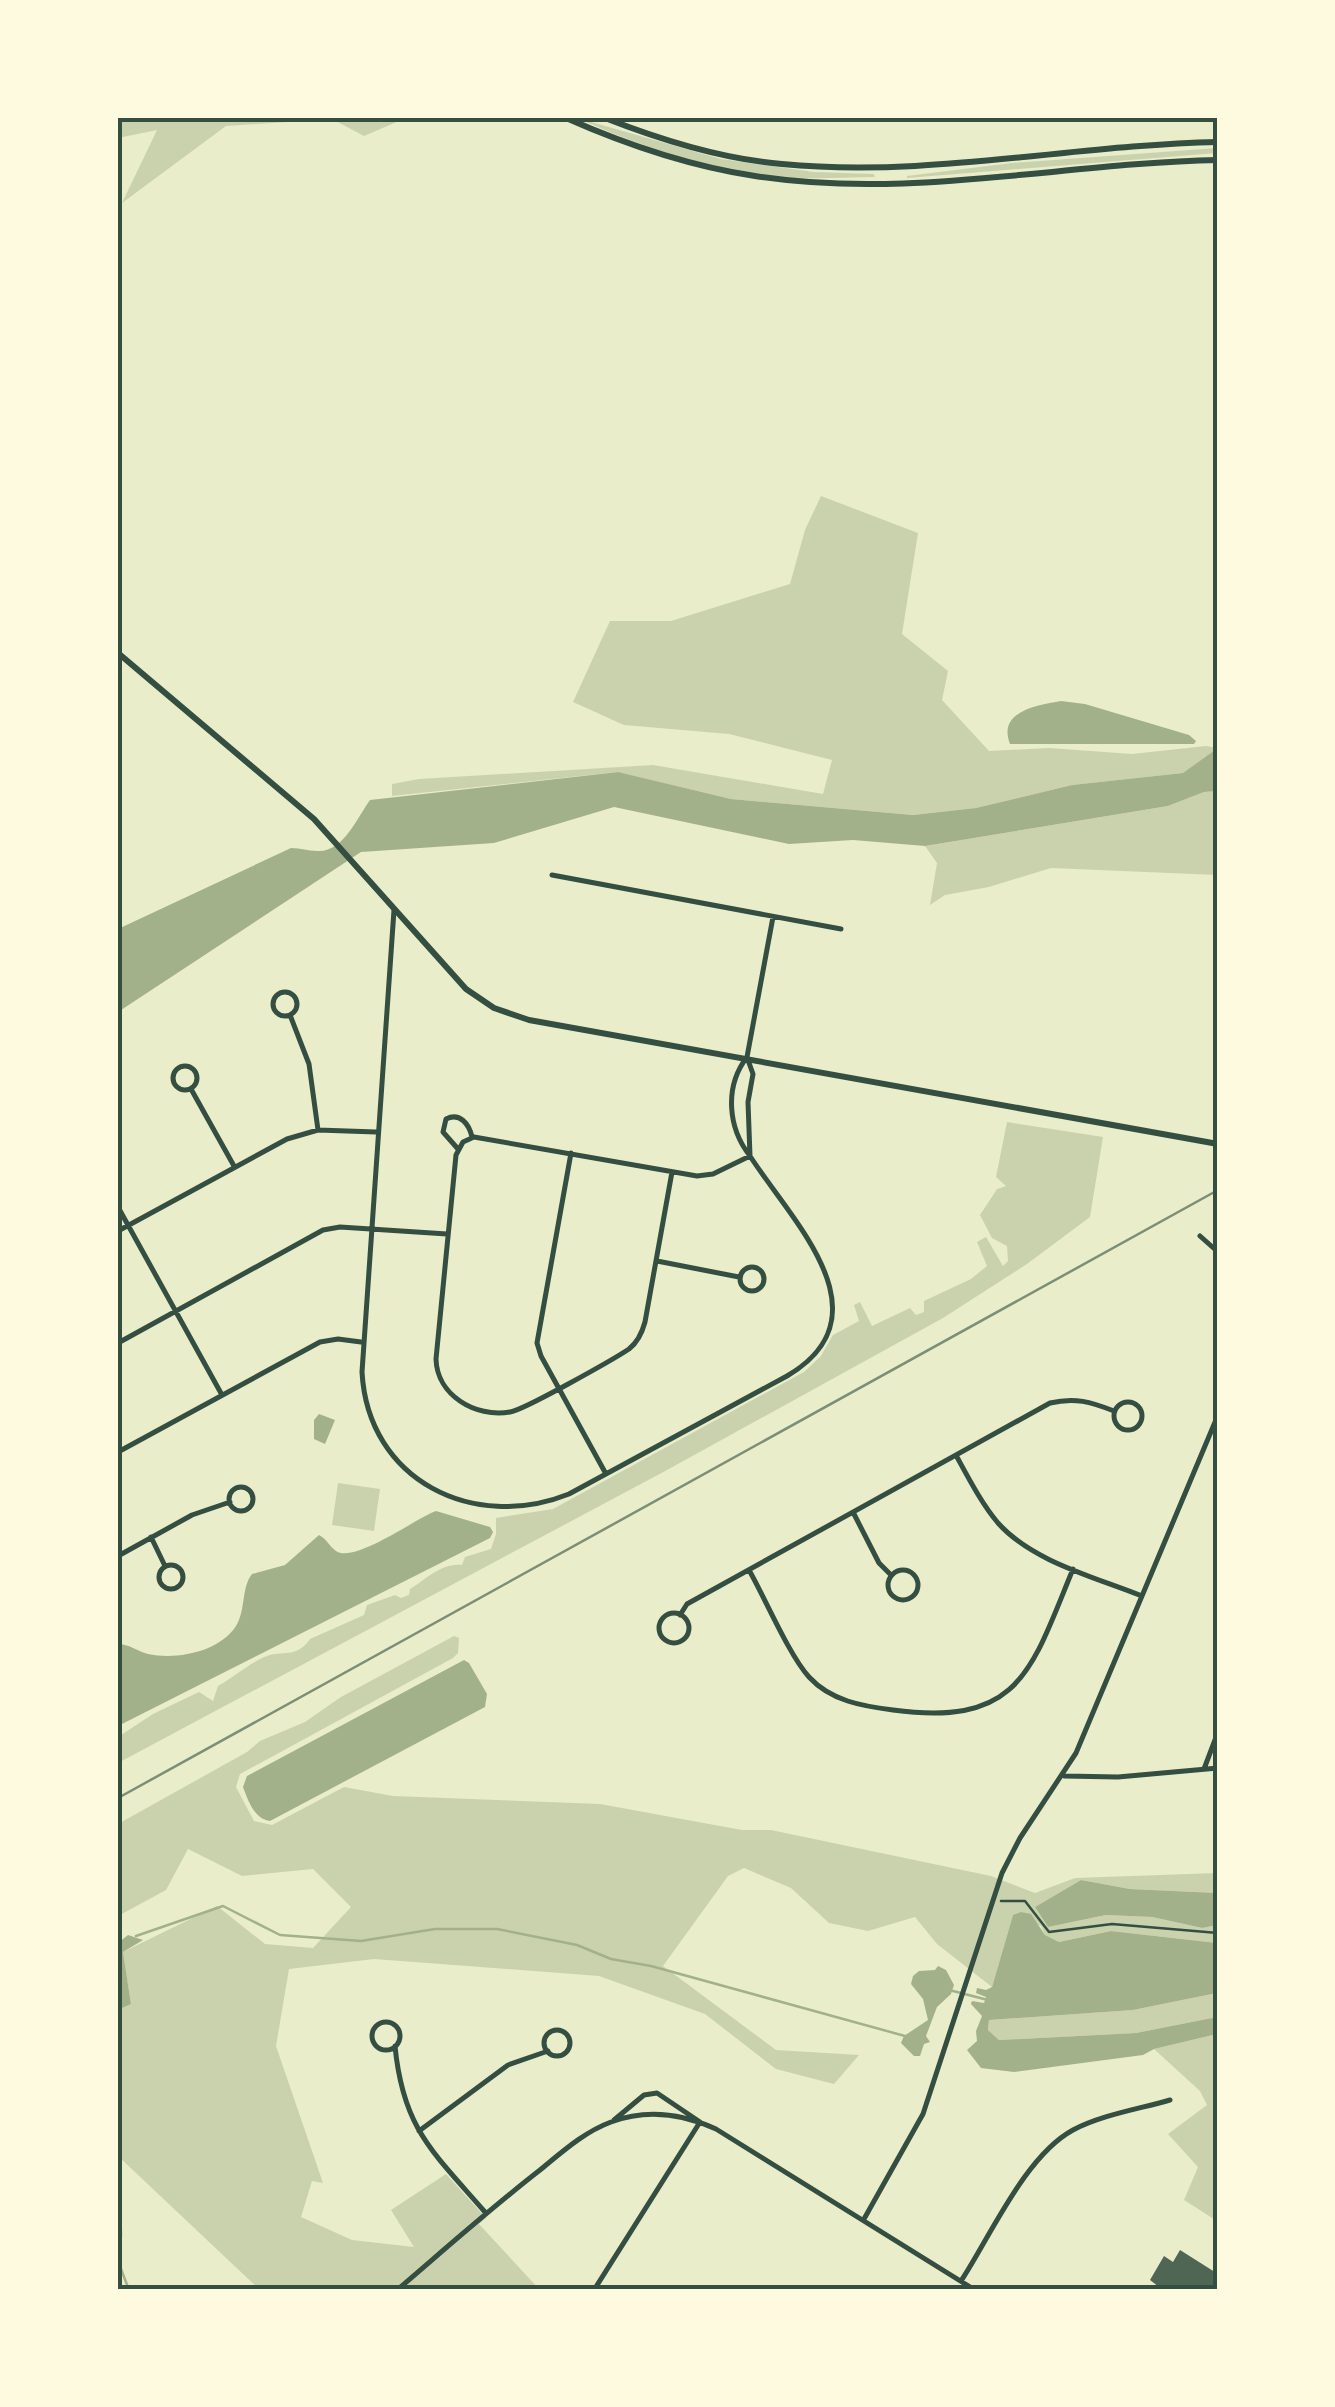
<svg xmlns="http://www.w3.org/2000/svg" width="1335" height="2407" viewBox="0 0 1335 2407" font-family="Cabin,sans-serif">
<rect width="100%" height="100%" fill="#e9edc9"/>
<path fill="#cad2ad" d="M118,118h288l-42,18 -32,-17 -106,7 -104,77 35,-73 -39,8z
M577,118l144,41 93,13 60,2 1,3c-27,0 -53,2 -79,1 -75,-3 -151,-30 -219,-60z
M1217,148v5l-310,25v-2l105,-13z
M821,496l97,37 -16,101 46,37 -6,29 47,51 60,-3 83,6 74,-8 12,2 -1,5 -2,-2 -32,22 -111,12 -96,23 -63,7 -182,-16 -114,-27 -225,24v-12l27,-5 234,-14 170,29 9,-34 -103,-26 -105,-9 -51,-23 37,-81h61l119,-37 15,-54z
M1217,791v84l-166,-7 -62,19 -44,8 -15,10 7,-42 -12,-17 243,-40 36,-14z
M1007,1122l96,15 -13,80 -63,47 -84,54 -276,152 -549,293v-26l35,-23 46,-22 14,9 5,-15c16,-9 33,-24 49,-30 16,-6 29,3 43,-17l54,-24 3,-10 28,-10 6,3 8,-3 1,-6c16,-10 33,-27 52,-24l3,-8 26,-8 5,-15v-16l57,-9 251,-137 17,-16 12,-21 26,-14 -5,-16 6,-3 12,24 38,-18 6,7 8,-3v-11l47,-22 16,-13 -10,-24 9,-5 17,29 5,-5 -1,-15 -15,-8 -12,-23 17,-26 9,-3 -10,-9z
M338,1483l42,6 -6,42 -42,-6z
M454,1636l5,2 -1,15 -5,5 -213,116 -4,13 18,34 18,4 72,-38 49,9 207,8 142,26h29l220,46 44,17 40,-15 142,-5v20l-87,-4 -49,-9 -46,27 13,20 58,-12 46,2 49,11 16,-3v18l-106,-12 -52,11 -14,-7 -4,-9 -28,-11 -21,72 -55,-43 -22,-27 -47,14 -39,-8 -38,-35 -47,-20 -16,8 -65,90 113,84 83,5 -25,29 -58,-15 -71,-55 -106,-38 -225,-17 -85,10 -13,77 47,137 -11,-2 -11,36 51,23 62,7 -23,-37 55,-36 40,44 -7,6 60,65h-280l-141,-133v-146l13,-6 -8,-52 94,-46 48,38 48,4 38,-41 -38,-38 -71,7 -54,-27 -22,41 -48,26v-92l129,-72 13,-11 45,-19 36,-25z
M1217,1993v24l-81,16 -137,7 -11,-10 1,-10 144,-10z
M1217,2034v187l-33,-21 14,-33 -30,-33 39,-29 -7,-14 -46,-42z"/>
<path fill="#a3b18a" d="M1061,701l24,3 104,31 7,6 -2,3h-184c-13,-33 28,-39 51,-43z
M1215,750l2,41 -13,1 -36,14 -243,40 -72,-6 -64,4 -175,-37 -120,36 -133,9 -243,160v-83l173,-81c10,0 17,3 26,3 26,2 40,-33 53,-51l248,-28 113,27 182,16 63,-7 96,-23 111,-12z
M319,1414l16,6 -10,24 -11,-5v-19z
M436,1511l54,16 3,5 -3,6 -372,188v-82c11,0 19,7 30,10 29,6 71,-2 88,-28 10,-16 5,-38 16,-52l33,-9 34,-30c8,4 10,11 17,16 18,13 80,-33 100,-40z
M464,1660l5,3 18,31 -2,13 -215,114c-16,-2 -22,-21 -27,-34l4,-11z
M1081,1880l49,9 87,4v32l-15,3 -50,-11 -46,-2 -58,12 -13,-20z
M1021,1912l10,2 14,21 14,7 52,-11 106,12v50l-84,17 -144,10 -1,10 11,10 137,-7 81,-16v17l-63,15 -11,6 -129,17 -33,-4 -14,-18 10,-9 -1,-10 6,-15 -11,-12 1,-3 12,2 2,-6 -10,-4 1,-5 9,2 6,-3 21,-72z
M128,1935l15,5 -20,12 8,52 -13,6v-67z
M938,1966l8,4 8,15 -3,9 -14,13 -11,29 4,6 -6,2 -4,12h-6l-13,-13 3,-7 24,-16 -5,-21 -12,-15 2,-8 6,-5 16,-1z"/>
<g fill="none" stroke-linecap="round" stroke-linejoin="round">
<path stroke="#a3b18a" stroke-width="2.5" d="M136,1936l87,-30 57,29 81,6 74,-12h62l80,16 34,14 40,7 254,70
M953,1991l35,9
M118,2198h2l1,38 -3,18
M118,2261l11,29"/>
</g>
<path fill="#4f6655" d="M1180,2250l38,24v16h-61l2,-3 -9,-7 14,-24 9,6z"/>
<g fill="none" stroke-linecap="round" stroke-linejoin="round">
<path stroke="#344e41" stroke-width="2.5" d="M1001,1901h24l24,31 63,-8 106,9"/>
<path stroke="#344e41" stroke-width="5" d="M552,875l289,54
M394,910l-32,462c6,109 112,160 207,122l218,-118c104,-61 3,-157 -37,-220l-37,18 -16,2 -223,-39 -11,5 -7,13 -20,204c1,36 39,59 74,53 14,-2 104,-53 119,-63 9,-7 13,-16 16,-27l27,-150
M273 1004a12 12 0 1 1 24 0a12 12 0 1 1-24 0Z
M290,1015l19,49 9,66
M748,1060l5,14 -5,28 2,54c-22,-28 -26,-69 -3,-99l26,-140
M173 1078a12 12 0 1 1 24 0a12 12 0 1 1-24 0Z
M191,1089l43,77
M458,1149l-15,-17 3,-13c14,-7 23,5 26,18
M571,1153l-34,190 4,13 65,118
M118,1207l104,188
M118,1231l169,-92 31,-9 58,2
M1200,1236l18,16
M657,1261l82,16
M740 1279a12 12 0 1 1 24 0a12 12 0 1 1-24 0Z
M118,1343l205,-113 17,-3 107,7
M1114 1416a14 14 0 1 1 28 0a14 14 0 1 1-28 0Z
M118,1452l202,-110 18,-3 23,3
M957,1457c12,22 25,47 41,66 35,39 97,54 144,73
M229 1499a12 12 0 1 1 24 0a12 12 0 1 1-24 0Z
M854,1514l25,49 12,12
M151,1537l14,29
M118,1556l74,-41 38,-13
M159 1577a12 12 0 1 1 24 0a12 12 0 1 1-24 0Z
M749,1570c16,28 40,85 60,107 22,24 53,29 84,33 127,17 138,-39 180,-141
M888 1585a15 15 0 1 1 30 0a15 15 0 1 1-30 0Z
M659 1628a15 15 0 1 1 30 0a15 15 0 1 1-30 0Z
M680,1615l7,-11 363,-201c25,-6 41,-1 64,8
M1204,1769l14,-37
M1064,1776l54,1 100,-9
M372 2036a14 14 0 1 1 28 0a14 14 0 1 1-28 0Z
M544 2043a13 13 0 1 1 26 0a13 13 0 1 1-26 0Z
M395,2046c8,83 38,106 90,166
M419,2131l89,-66 40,-14
M864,2219l59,-105 79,-241 18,-35 56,-85 142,-338
M961,2281c29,-44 64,-125 112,-151 28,-15 66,-21 97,-30
M397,2290c48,-41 94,-82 143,-120 22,-18 44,-38 71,-48 35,-13 72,-8 105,7l259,161
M594,2290l106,-168 -43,-29 -13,2 -30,25"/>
<path stroke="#344e41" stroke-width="6" d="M118,653l196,166 152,170 28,19 35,12 689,124"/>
<path stroke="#344e41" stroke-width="6" d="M566,118c61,27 122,48 189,58 153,24 309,-13 463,-16
M605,118c56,22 116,41 177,46 146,14 290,-19 436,-22"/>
<path stroke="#7c8e77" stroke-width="2.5" d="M118,1798l1100,-608"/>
</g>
<rect width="1335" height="2407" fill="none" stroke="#fefae0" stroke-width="240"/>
<rect x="120" y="120" width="1095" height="2167" fill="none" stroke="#344e41" stroke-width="4"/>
</svg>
